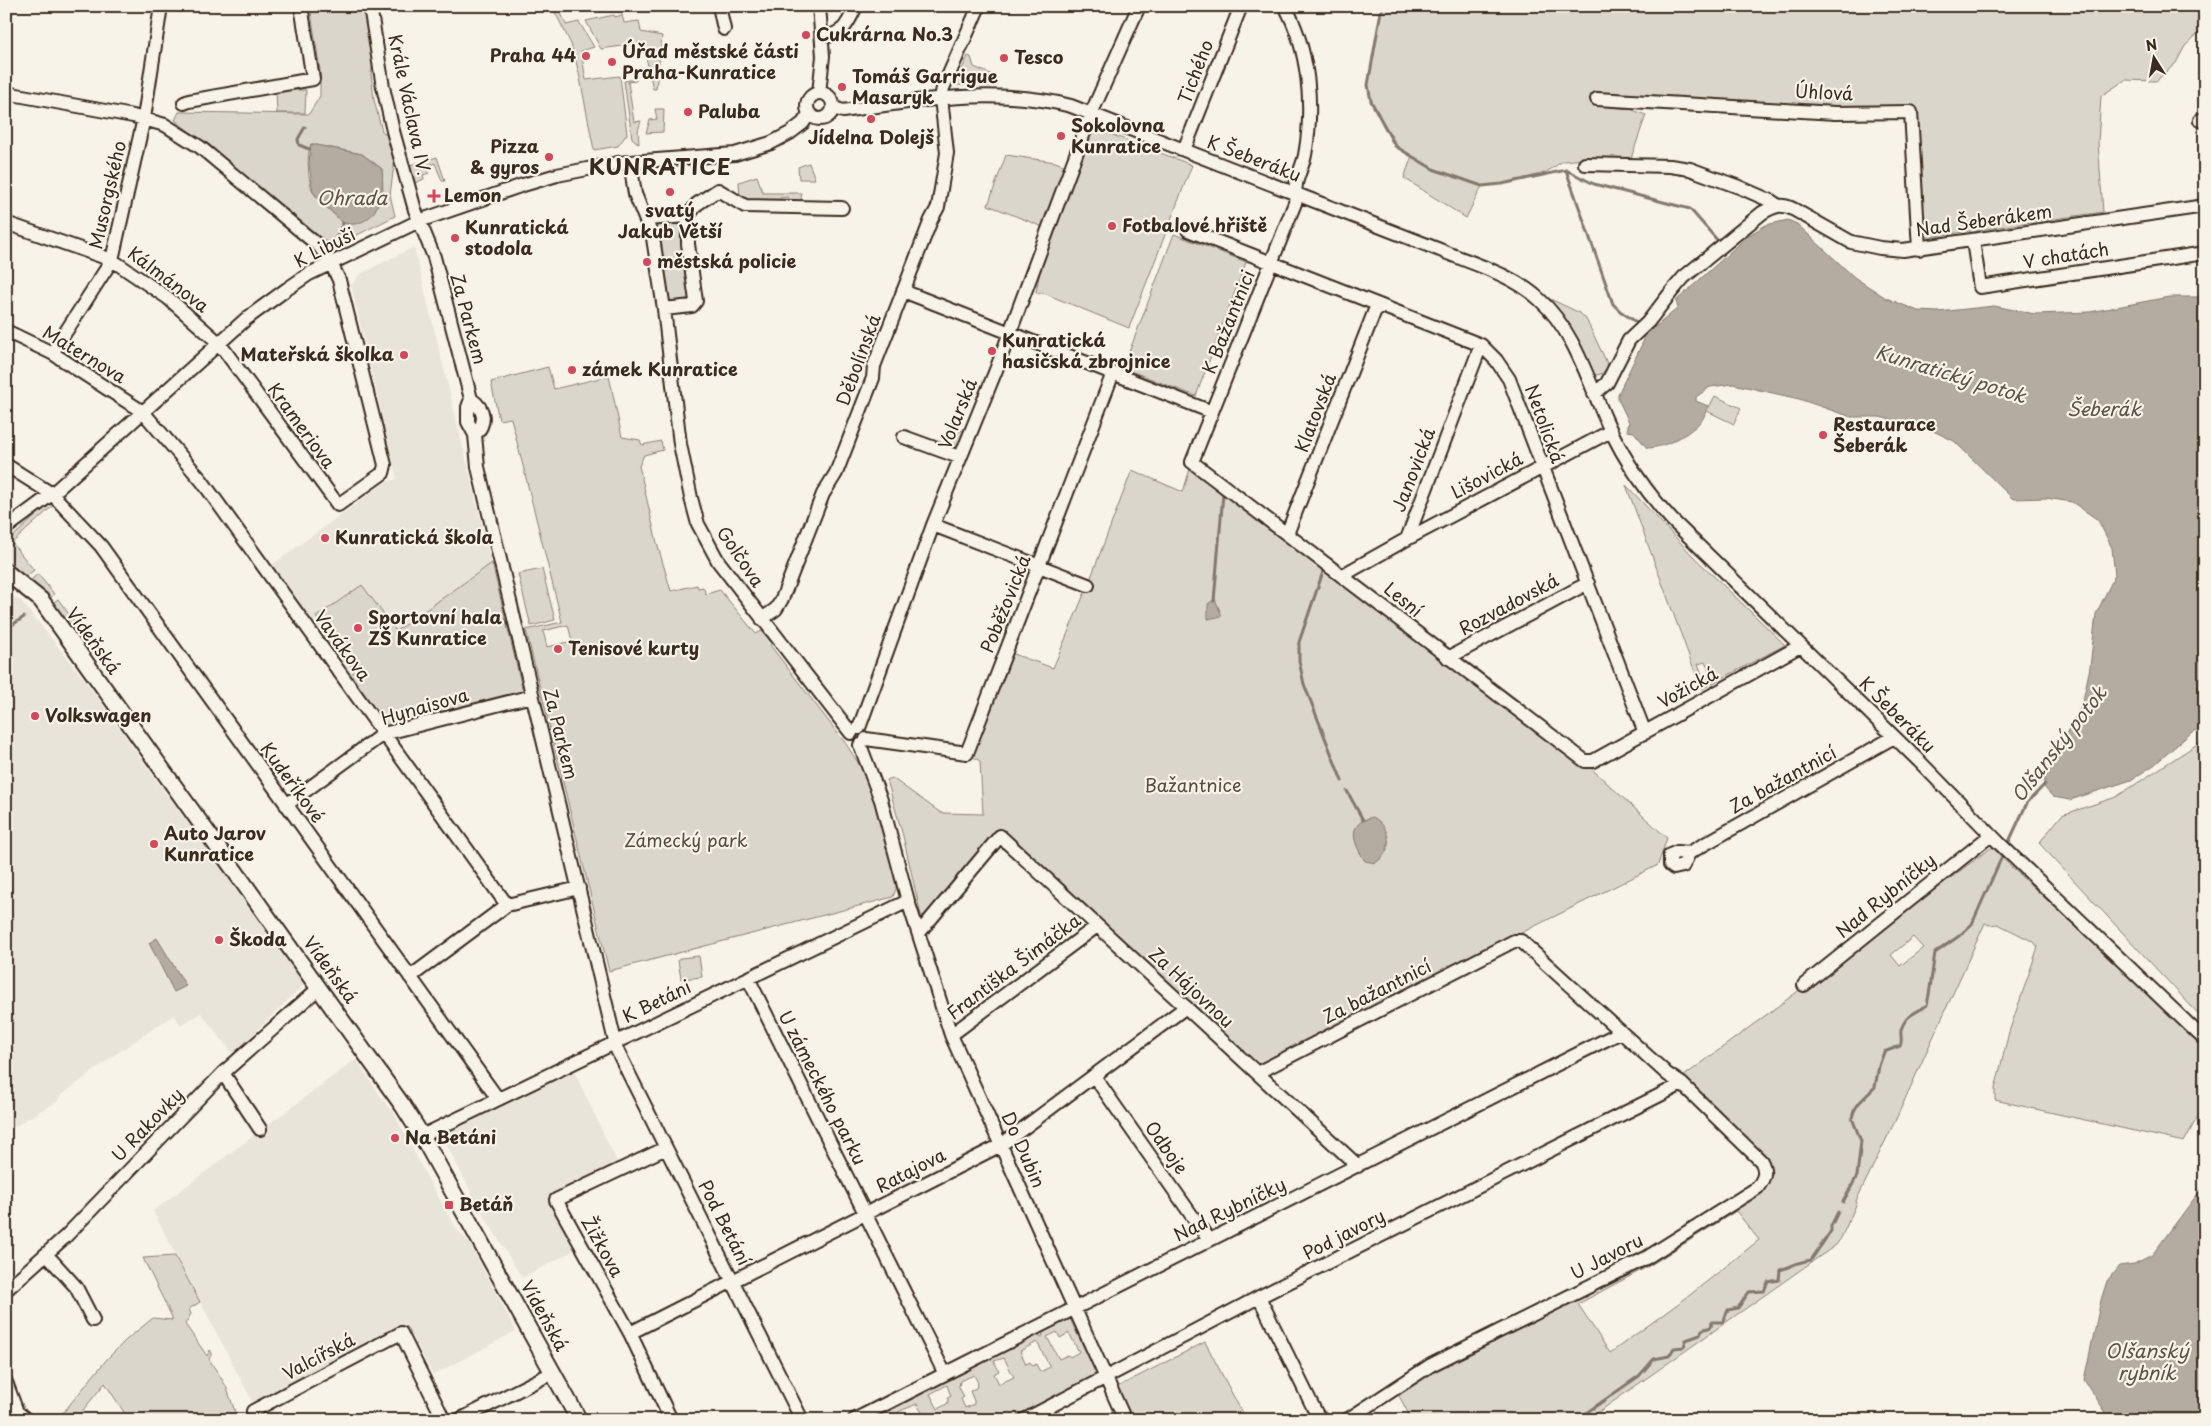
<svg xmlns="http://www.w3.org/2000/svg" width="2211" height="1426" viewBox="0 0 2211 1426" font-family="'Playpen Sans',sans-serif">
<rect width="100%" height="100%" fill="#f7f3e8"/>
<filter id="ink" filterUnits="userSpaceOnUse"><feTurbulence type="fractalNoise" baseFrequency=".02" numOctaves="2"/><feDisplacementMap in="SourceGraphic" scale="10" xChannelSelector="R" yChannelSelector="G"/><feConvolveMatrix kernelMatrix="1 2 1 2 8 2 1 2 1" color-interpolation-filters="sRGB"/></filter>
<g filter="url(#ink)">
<path fill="#e9e4d9" d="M414,247l109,445 -133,34 -119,-160 114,-84 12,-3 -46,-194 9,-11z
M6,592l15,9 64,79 80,112 62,82 7,13 70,97 -71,70 -32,-41 -20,12 -7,-10 -54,36 -61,46 -1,4 -52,30z
M356,1059l31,47 6,5 37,72 28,48 10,10 48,90 -83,44 -28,-52 -152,80 -100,-192z
M572,1067l46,97 -68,34 27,51 -55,29 -43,-71 -38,-73z"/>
<path fill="#dbd6cb" stroke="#8b8074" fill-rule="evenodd" d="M310,6h55l9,54 -3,13 3,27 8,31 7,7 6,20 -5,37 5,21 -56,28 -12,-1 -152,-123 4,-8 130,2 11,-18v-26zM311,144l51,10 20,15 1,22 -40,32c-8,-8 -25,-22 -30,-31 -5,-11 -7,-37 -2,-48z
M552,6h6l8,19 13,-3 15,25 -13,4 5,29 34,-4 7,58 -9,12 -24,4 -15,-77 -8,-29z
M1384,6h821v21l-20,19 -9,17 -20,18 -31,-1 -24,16 -3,46 5,70 -181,26 -4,-106 -5,-26 -82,2 -230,-12 -6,9 35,4 16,6 -17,49 -45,-5 -21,2 -18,12 -43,11 -20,2 -16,32 -62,-40 8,-22 -14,-9 -27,-46 -3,-16 13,-74z
M614,15l1,2 7,-2 2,8 15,-2 2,11 21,4 -6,53h-3l-10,-46 -42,6 -15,-28z
M968,56l3,1 3,10 19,8 -1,11 -37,-1z
M636,79v2l-8,1 6,40 7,-1 -3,10 1,13 -7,-6 -8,-57z
M276,90h30l-1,23h-28z
M655,109h9l-1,23 -17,1 4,-13 7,-1z
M1098,127l5,2 -1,2 90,34 -63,163 -88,-36 -1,2 -4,-2 5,-27 50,-135z
M1006,155l49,7 11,4 -23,61 -55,-22z
M437,157l8,24h-3l-7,-18 -8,3 2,7 -6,2 1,4 -9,4 -5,-18z
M809,163l6,16h-16l-1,-12z
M757,176l6,17h38l1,12h-14v-8l-8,1v4l-14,-3 -1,5 -15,-1 -10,-6 -1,-15z
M680,221l10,73 -3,6 -17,3 -2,-1 -11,-76 3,-3z
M1174,234l72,28 -50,134 -73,-28z
M1546,297l34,16 6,6 21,44 1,5 -7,6 -5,1 -4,-4c-11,-28 -24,-53 -46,-74z
M548,367l6,22 55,-13 13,61 18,3 2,5 19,-4 2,9 -19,5 -5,11 18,77 14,48 26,-6 1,3 5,-1 3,7 14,-4 36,44 6,-3 10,12 -2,2 76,99 18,28 15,38 17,72v7l-3,8 -284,74 -83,-341 36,-8 -51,-204 -12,2 -8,-38zM568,625l4,16 -25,6 -4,-16z
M1715,396l26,12 -7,16 -27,-13z
M965,430l-8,19 -13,-5 5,-12z
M1192,462l391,299 84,77 -9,27 -141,70 -3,6 -257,132 -260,-240 -72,83 -4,-1 -18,-79 -16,-56 5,-2 49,35 42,1 -3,-53 -13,-8 38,-102 48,17 35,-83 44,-115 51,22z
M1626,485l66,70 93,90 -83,44 2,-10 7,-3 -6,-14 -7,2 4,10 -6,1z
M51,502l5,1 -44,40 22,27 -6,5h-5l-17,-15v-17z
M492,563l31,129 -138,34 -36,-50 6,-5 -39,-54 46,-32 34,46z
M542,569l13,51 -24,6 -13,-52z
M38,574l16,20 -4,5 -4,-1 -14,-16v-3z
M58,599l23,32 -5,5 -24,-30 1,-3z
M2205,739v282l-166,-178 23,-28 54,-18z
M1992,847l18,19 195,179v58l-21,39 -189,-42v-11l14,-57 29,-85 -4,-5 -36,-18 -9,1 -4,-2 -89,196 -40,82 1,2 -16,35 -5,7 -249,175h-175l-14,-26 40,-25 212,-107 113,-71 9,-17 -3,-12 -85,-86zM1913,937l10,11 -23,18 -9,-11zM1736,1211l23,29 -69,55 -80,58 -32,-49 71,-38z
M699,956l3,21 -21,2 -3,-19 3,-2z
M175,1256l25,46 -11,7 2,5 -6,10 22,32 3,-6 2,3 -3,6 17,27 12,34h-109l-24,-37 -30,37h-18l51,-62 18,-18 27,-22 19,2v-3l-29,-59z
M1069,1317l29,59 -4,-1 -86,45h-90l6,-4 -7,-12 -19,8 3,8h-33l170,-87 3,4 2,-1 -1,-5zM1057,1332l3,6 9,-5 10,19 -9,5 -2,-2 -9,4 -12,-22zM1037,1342l13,25 -10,5 -4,-8 -3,2 -3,-4 -4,2 -6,-13zM1004,1358l10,19 -15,7 -5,-10 5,-3 -5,-10zM974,1375l4,8 -2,5 -6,3 4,10v3l-9,4 -4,-9 3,-2 -5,-10 1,-6zM947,1385l4,11 -3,1v6l-10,6 -8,-15z
M1205,1342l41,78h-116l-13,-33z"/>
<path fill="#b4aca0" stroke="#84786c" d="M311,144l51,10 20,15c2,19 -1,47 -23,54 -4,2 -11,1 -16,0l-30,-31 -4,-28z
M1788,220l9,4 57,53 32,21 32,13 20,1 56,-6 41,8 55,-2 79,-15h36v429l-13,6 -38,33 -23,15 -61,20 -17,-3 -10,-11 5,-20 34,-61 8,-38 6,-53 19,-39 -3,-27 -14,-28 -26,-18 -26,-4 -33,1 -59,-58 -29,-14 -46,-10h-28l-52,-18 -66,-15 -23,3 -14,10v4l12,5c-2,4 -3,10 -6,14 -12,14 -37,28 -55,28l-13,-16 -7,-1 2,-9 -11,-23v-5l26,-54 -1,-6 7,-8 5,1 23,-19 -2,-7 73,-66 17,-10z
M1215,599l7,17 -14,3v-15z
M1373,817c19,11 21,35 2,46l-10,-2c-11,-17 -20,-38 8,-44z
M157,938l29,48 -12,6 -25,-49z
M2205,1184v236h-94l-27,-40 17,-80 6,-19 12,-15 15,-2 18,-9z"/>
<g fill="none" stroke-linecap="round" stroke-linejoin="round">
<path stroke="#84786c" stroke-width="3" d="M1385,6l-4,5 -13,74 3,16 24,45 38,23 49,17 20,-2 64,-14 28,14 96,25 28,32
M305,127l-7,12 1,6 10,4
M1566,170l47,134 7,7 16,11
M336,238l7,-15
M1325,566l-26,76v19l5,23 38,97
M1214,601l9,-107
M6,629l18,-12
M1347,791l16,29
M2007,846l20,-43 18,-19
M1843,1202l14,-26 4,-35 -9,-23 2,-7 5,-8 16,-16 4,-21 5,-14 16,-6c3,-6 0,-10 1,-16 5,-17 15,-16 26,-25 4,-18 5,-34 8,-52l24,-17 13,-12 32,-72
M1576,1420l63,-44 15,-17 15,-3 5,-8 10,-1 2,-7 14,-5 2,-5 9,-3 1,-5h11l5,-12 10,-2 11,-16 15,-1 4,-9 11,-2 1,-10c12,-4 17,-8 31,-10l20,-29v-5l7,-14"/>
<g stroke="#3b2a1e" stroke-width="16">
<path id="minor" d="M370,6l13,81 10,44 22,79 19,47 37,142 -3,8v15l7,13 3,32 9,38 130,545 185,370
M719,6l5,23
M819,6l4,50 -4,37
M1285,6c24,44 29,100 20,149 -2,10 -7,19 -9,29 -1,7 0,13 -1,19l-103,259 393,299h8l207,-115
M822,38c23,-6 24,-11 34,-32
M807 106a13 13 0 1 1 26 0a13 13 0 1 1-26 0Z
M6,93l127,23 32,9 35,22 120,100 11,16 8,17 46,185 -2,8 -45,32 -119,-162 -51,-45 -56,-38 -106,-37
M1597,99l238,14 76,-1 8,137
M184,103l5,-2 124,-22 -12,-73
M834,108l9,3c72,-11 157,-24 228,-5l369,144c33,14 72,24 99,49 37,33 50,86 71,130 16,33 37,64 62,91l247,241 81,83 205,196
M2200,120l5,2
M1184,150l57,-144
M630,162l5,32 18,44 11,71 16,135 11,54 7,26 20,37 133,172
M1585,164l85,2 20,3 49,18 32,14 6,4
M646,219l42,-3 9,-12 21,-14 27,16 97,2
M1188,230l293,115 15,15 13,19 136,354
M1973,241l7,46 225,-34
M903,291l309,121
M664,309l28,-3 4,-5 -8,-57v-28
M6,331l46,22 91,59 59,69 305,424
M52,353l60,-93 32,-142 17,-112
M1594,394l13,-11 22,-43 19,-18 24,-31 12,-14 78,-64c12,-7 19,-10 31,-4l58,33 29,6 23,2 302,-44
M471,399c14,10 16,23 4,36
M904,437l55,20
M6,465l46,29 49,52 397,553
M933,525l155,60
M6,528l46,-34 194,-175 41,-30 22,-15 110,-53 104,-36 34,-10 61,-12 117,-9 36,-11 19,-10 13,-10 6,-9
M1287,534l90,-229
M1407,539l74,-194
M1343,575l64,-36 204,-108
M762,619l14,-10 6,-10 41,-105 13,-21 37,-95 1,-12 57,-146 7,-13 9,-54 -6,-55 2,-10 36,-82
M1448,658l140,-75
M859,728l74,-203 63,-155 95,-256 48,-108
M866,739l101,14 146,-380
M860,745l21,55 27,101 43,134 174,385
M286,805l97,-71 149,-38
M1689,853l-12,-1 -7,3v10l4,3 9,-2 6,-13 205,-116
M919,933l81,-97 358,330
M410,977l97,-72 72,-17
M748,978l197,396
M1804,985l187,-150
M951,1035l146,-109
M223,1073l37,56
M1257,1073l257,-132h7l144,131
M1094,1076l115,164
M422,1136l486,-235
M666,1148l-110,52 74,133 41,87
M46,1254l30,33 17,33
M6,1290l60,-54 157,-163 96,-85
M1259,1297l58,118 6,5
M630,1333l371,-188 185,-138
M6,1382l11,30 10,8
M253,1411l148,-78 43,87
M459,1420l95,-48
M854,1420l767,-388
M1024,1420l235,-123 423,-213
M1347,1420l84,-55 215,-107 111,-70c7,-9 10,-16 4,-27l-79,-77 -15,-10"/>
</g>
<g stroke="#3b2a1e" stroke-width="19">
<path id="major" d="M6,572l35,28 362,506 19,30 157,284"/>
</g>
<use href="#minor" stroke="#f7f3e8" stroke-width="12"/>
<use href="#major" stroke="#f7f3e8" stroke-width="15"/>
</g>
</g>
<g fill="#d1495b" stroke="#f7f3e8" stroke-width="2">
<circle cx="806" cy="35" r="5"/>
<circle cx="586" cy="56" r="5"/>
<circle cx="1004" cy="58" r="5"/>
<circle cx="612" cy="62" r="5"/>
<circle cx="842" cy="87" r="5"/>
<circle cx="688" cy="112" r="5"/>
<circle cx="871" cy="119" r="5"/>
<circle cx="1061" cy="136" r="5"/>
<circle cx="549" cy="157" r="5"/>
<circle cx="670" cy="192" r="5"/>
<path d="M431.5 188.5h5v5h5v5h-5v5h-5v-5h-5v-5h5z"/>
<circle cx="1112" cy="226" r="5"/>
<circle cx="455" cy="238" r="5"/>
<circle cx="647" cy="262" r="5"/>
<circle cx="992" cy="351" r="5"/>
<circle cx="404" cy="355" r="5"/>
<circle cx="572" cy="370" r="5"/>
<circle cx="1823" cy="435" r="5"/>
<circle cx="325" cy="538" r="5"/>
<circle cx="358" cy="628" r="5"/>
<circle cx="558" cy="649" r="5"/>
<circle cx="35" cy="716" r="5"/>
<circle cx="154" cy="844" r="5"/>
<circle cx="219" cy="940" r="5"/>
<circle cx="395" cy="1138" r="5"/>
<rect x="444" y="1200" width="10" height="10" rx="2.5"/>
</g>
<g text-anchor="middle" stroke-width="4.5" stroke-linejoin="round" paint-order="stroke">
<g font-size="18" font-weight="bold" fill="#3b2a1e" stroke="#f7f3e8" text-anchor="start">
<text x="816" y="41">Cukrárna No.3</text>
<text x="622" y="58">Úřad městské části<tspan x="622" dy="21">Praha-Kunratice</tspan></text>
<text x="576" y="62" text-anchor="end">Praha 44</text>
<text x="1014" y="64">Tesco</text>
<text x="852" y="83">Tomáš Garrigue<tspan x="852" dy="21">Masaryk</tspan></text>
<text x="698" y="118">Paluba</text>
<text x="1071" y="132">Sokolovna<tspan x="1071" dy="21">Kunratice</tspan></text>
<text x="871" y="144" text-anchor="middle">Jídelna Dolejš</text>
<text x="539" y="153" text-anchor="end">Pizza<tspan x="539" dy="21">&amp; gyros</tspan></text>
<text x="444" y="202">Lemon</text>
<text x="670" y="217" text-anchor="middle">svatý<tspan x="670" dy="21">Jakub Větší</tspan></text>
<text x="1122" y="232">Fotbalové hřiště</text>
<text x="465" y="234">Kunratická<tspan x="465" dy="21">stodola</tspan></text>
<text x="657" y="268">městská policie</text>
<text x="1002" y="347">Kunratická<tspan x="1002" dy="21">hasičská zbrojnice</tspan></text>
<text x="394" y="361" text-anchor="end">Mateřská školka</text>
<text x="582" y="376">zámek Kunratice</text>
<text x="1833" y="431">Restaurace<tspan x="1833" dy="21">Šeberák</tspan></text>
<text x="335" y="544">Kunratická škola</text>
<text x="368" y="624">Sportovní hala<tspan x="368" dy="21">ZŠ Kunratice</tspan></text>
<text x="568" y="655">Tenisové kurty</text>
<text x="45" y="722">Volkswagen</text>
<text x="164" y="840">Auto Jarov<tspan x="164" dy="21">Kunratice</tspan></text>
<text x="229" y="946">Škoda</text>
<text x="405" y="1144">Na Betáni</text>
<text x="459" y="1211">Betáň</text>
</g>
<g font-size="18" fill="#3b2a1e" stroke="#f7f3e8">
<text transform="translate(1196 72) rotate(-69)" y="6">Tichého</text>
<text transform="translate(1824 93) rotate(3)" y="6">Úhlová</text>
<text transform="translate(409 105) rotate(78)" y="6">Krále Václava IV.</text>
<text transform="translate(1254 159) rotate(21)" y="6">K Šeberáku</text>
<text transform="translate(108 195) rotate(-77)" y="6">Musorgského</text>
<text transform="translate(1984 221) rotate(-8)" y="6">Nad Šeberákem</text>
<text transform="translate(325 248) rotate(-27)" y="6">K Libuši</text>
<text transform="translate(2066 256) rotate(-9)" y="6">V chatách</text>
<text transform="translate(168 280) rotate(37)" y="6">Kálmánova</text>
<text transform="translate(468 319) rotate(75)" y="6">Za Parkem</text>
<text transform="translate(1229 322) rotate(-68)" y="6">K Bažantnici</text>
<text transform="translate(84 355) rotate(31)" y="6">Maternova</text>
<text transform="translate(859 360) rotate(-70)" y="6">Děbolínská</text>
<text transform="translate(1316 413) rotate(-69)" y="6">Klatovská</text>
<text transform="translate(958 414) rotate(-68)" y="6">Volarská</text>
<text transform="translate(1544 424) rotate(70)" y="6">Netolická</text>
<text transform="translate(301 426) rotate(54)" y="6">Krameriova</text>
<text transform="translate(1414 470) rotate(-69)" y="6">Janovická</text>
<text transform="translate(1487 476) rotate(-28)" y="6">Lišovická</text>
<text transform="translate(740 557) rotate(56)" y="6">Golčova</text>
<text transform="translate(1403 600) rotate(39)" y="6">Lesní</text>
<text transform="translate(1006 604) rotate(-68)" y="6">Poběžovická</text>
<text transform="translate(1509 605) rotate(-28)" y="6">Rozvadovská</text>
<text transform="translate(93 641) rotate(54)" y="6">Vídeňská</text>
<text transform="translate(342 646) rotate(54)" y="6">Vavákova</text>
<text transform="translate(1688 688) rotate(-29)" y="6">Vožická</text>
<text transform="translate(425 707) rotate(-16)" y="6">Hynaisova</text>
<text transform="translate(1897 715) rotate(45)" y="6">K Šeberáku</text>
<text transform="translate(560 734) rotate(76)" y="6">Za Parkem</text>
<text transform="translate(1783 780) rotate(-29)" y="6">Za bažantnicí</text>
<text transform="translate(292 783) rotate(54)" y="6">Kudeříkové</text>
<text transform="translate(1886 896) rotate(-39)" y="6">Nad Rybníčky</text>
<text transform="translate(1014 967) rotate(-37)" y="6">Františka Šimáčka</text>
<text transform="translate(330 970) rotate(54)" y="6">Vídeňská</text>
<text transform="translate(1191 988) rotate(43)" y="6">Za Hájovnou</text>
<text transform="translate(1377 992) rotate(-27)" y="6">Za bažantnicí</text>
<text transform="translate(657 1002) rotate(-26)" y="6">K Betáni</text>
<text transform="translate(822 1088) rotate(63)" y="6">U zámeckého parku</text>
<text transform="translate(148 1125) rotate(-46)" y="6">U Rakovky</text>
<text transform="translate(1166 1148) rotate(55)" y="6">Odboje</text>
<text transform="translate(1023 1150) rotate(66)" y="6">Do Dubin</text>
<text transform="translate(911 1171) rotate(-27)" y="6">Ratajova</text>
<text transform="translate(1230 1210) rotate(-26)" y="6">Nad Rybníčky</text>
<text transform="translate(724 1223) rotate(63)" y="6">Pod Betání</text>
<text transform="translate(1344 1235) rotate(-27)" y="6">Pod javory</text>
<text transform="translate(602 1247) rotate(61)" y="6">Žižkova</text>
<text transform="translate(1607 1257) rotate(-27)" y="6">U Javoru</text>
<text transform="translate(544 1316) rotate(61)" y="6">Vídeňská</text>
<text transform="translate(319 1357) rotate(-28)" y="6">Valcířská</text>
</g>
<g font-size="18" fill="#5b4c41" stroke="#f7f3e8">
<text x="1193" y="792">Bažantnice</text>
<text x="686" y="847">Zámecký park</text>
</g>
<g font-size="19" font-style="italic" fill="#5f5145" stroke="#f7f3e8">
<text x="352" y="205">Ohrada</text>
<text transform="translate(1951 374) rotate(17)" y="7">Kunratický potok</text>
<text x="2104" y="416">Šeberák</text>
<text transform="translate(2059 744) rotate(-52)" y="7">Olšanský potok</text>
<text x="2147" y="1358">Olšanský<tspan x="2147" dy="22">rybník</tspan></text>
</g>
<g font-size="22" font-weight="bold" letter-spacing="1" fill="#3b2a1e" stroke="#f7f3e8">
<text x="660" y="175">KUNRATICE</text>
</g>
</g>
<rect width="2211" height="1426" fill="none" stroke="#f7f3e8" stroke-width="25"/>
<rect x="12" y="12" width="2186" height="1401" fill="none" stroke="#3b2a1e" stroke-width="2" filter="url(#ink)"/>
<g transform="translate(2154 58) rotate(349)" stroke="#f7f3e8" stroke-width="4" paint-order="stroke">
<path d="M0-4L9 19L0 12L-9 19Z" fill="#3b2a1e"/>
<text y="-8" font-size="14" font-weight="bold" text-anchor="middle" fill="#3b2a1e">N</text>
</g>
</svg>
